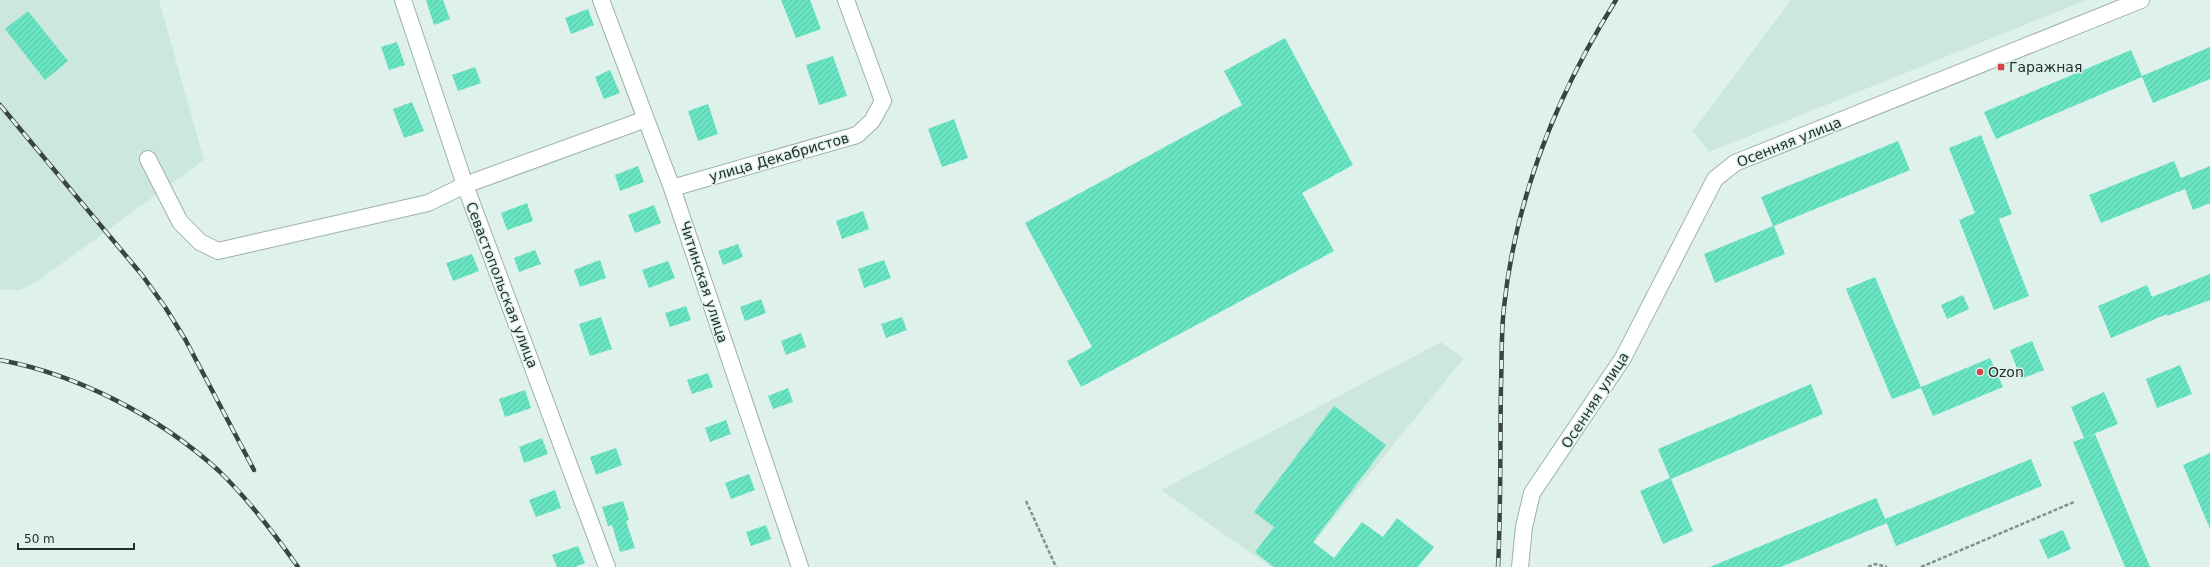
<svg xmlns="http://www.w3.org/2000/svg" width="2210" height="567" viewBox="0 0 2210 567" font-family="'DejaVu Sans',sans-serif">
<defs>
<pattern id="building-hatch" width="6" height="6" patternUnits="userSpaceOnUse"><rect width="6" height="6" fill="#68e4c2"/><path d="M-1 1l2-2M0 6l6-6M5 7l2-2" fill="none" stroke="#5ac4a7"/></pattern>
</defs>
<rect width="100%" height="100%" fill="#def2eb"/>
<path fill="#cce8de" d="M0,0h159l45,160 -169,123 -15,7h-20z
M1791,0h296l-378,152 -16,-21z
M1441,342l23,16 -170,209h-23l-110,-77z"/>
<path fill="url(#building-hatch)" d="M426,0h17l7,19 -16,6z
M781,0h29l11,29 -25,9z
M588,9l6,16 -23,9 -6,-16z
M28,11l40,50 -23,19 -40,-51z
M1285,38l68,127 -51,28 32,58 -253,136 -14,-26 25,-14 -67,-124 217,-118 -18,-34z
M397,42l8,23 -16,5 -8,-23z
M2210,47v32l-57,24 -11,-26 -146,62 -12,-27 147,-62 11,26z
M833,56l14,40 -28,9 -13,-40z
M475,67l6,16 -23,8 -6,-16z
M610,70l10,23 -16,6 -9,-22z
M412,102l12,29 -20,7 -11,-29z
M708,104l10,30 -20,7 -10,-30z
M954,119l14,39 -26,9 -14,-38z
M1981,135l31,79 -13,5 30,77 -35,14 -35,-90 16,-7 -26,-65z
M1898,141l12,29 -136,56 11,28 -70,29 -11,-29 69,-28 -12,-29z
M2174,161l7,17 29,-12v37l-17,7 -8,-21 -84,34 -12,-28z
M638,166l6,16 -24,9 -5,-16z
M527,203l6,18 -26,9 -6,-17z
M654,205l7,18 -26,10 -7,-18z
M863,211l6,18 -27,10 -6,-18z
M738,244l5,13 -20,8 -5,-14z
M535,250l6,14 -22,8 -5,-14z
M472,254l7,17 -26,10 -7,-18z
M600,260l6,18 -26,9 -6,-17z
M884,260l7,18 -27,10 -6,-19z
M668,261l7,17 -26,10 -7,-18z
M2210,274v26l-43,16v-2l-56,24 -13,-32 49,-21 5,12z
M1875,277l46,110 69,-29 13,29 -70,29 -12,-28 -29,11 -46,-110z
M1963,295l6,14 -22,10 -6,-14z
M761,299l5,14 -21,8 -5,-14z
M686,306l5,14 -21,7 -5,-14z
M601,317l11,32 -22,7 -11,-32z
M902,317l5,13 -21,8 -5,-14z
M801,333l5,14 -20,8 -5,-14z
M2032,341l12,29 -23,9 -11,-29z
M2180,365l12,29 -35,14 -11,-29z
M708,373l5,14 -21,7 -5,-14z
M1811,384l12,30 -152,65 22,52 -30,13 -23,-53 30,-13 -12,-29z
M788,388l5,14 -20,7 -5,-13z
M525,390l6,18 -26,9 -6,-18z
M2104,392l14,32 -34,14 -13,-31z
M1334,406l52,39 -73,97 21,16 28,-36 21,15 14,-19 37,29 -16,20h-144l-19,-15 19,-25 -20,-15z
M726,420l5,14 -21,8 -5,-14z
M2095,434l55,133h-25l-52,-125z
M542,438l6,16 -24,9 -5,-16z
M616,448l6,17 -26,10 -6,-18z
M2210,453v76l-27,-64z
M2031,459l11,27 -146,60 -11,-27z
M749,474l6,16 -24,9 -6,-16z
M555,490l6,18 -25,9 -7,-17z
M1876,498l11,25 -106,44h-71z
M623,501l6,19 -3,1 9,27 -15,4 -8,-27 -4,1 -6,-19z
M766,525l5,14 -20,7 -5,-14z
M2063,530l8,19 -23,10 -9,-19z
M578,546l7,17 -10,4h-18l-5,-12z"/>
<g fill="none" stroke-linecap="round" stroke-linejoin="round">
<g stroke="#9eb1aa" stroke-width="18">
<path id="minor" d="M403,0l62,185 142,382
M601,0l71,188 128,379
M148,159l32,63 20,20 18,9 210,-48 37,-18 181,-66
M672,188l185,-53 15,-14 11,-20 -37,-101
M1520,567l4,-40 8,-34 91,-135 92,-179 20,-16 406,-163"/>
</g>
<path stroke="#83918c" stroke-width="2.5" stroke-dasharray="4 2" stroke-linecap="butt" d="M1026,501l30,66
M1868,567l7,-3 12,3
M1921,567l153,-65"/>
<use href="#minor" stroke="#fff" stroke-width="16"/>
<g stroke="#3a4440" stroke-width="4.5">
<path id="rail" d="M0,105l142,170 23,32 20,32 69,131
M0,360c79,15 160,57 219,111 30,29 55,62 79,96
M1498,567c3,-60 2,-121 3,-182 1,-26 0,-52 3,-78 12,-112 53,-213 112,-307"/>
</g>
<use href="#rail" stroke="#def2eb" stroke-width="3" stroke-dasharray="9" stroke-linecap="butt"/>
</g>
<g fill="#d4444e" stroke="#def2eb" stroke-width="1.5">
<rect x="1997" y="63" width="8" height="8" rx="2"/>
<circle cx="1980" cy="372" r="4"/>
</g>
<g text-anchor="middle" stroke-width="3" stroke-linejoin="round" paint-order="stroke">
<g font-size="14" fill="#262e2b" stroke="#def2eb" text-anchor="start">
<text x="2009" y="72">Гаражная</text>
<text x="1988" y="377">Ozon</text>
</g>
<g font-size="14" fill="#262e2b" stroke="#def2eb">
<text transform="translate(1789 142) rotate(-22)" y="5">Осенняя улица</text>
<text transform="translate(779 157) rotate(-16)" y="5">улица Декабристов</text>
<text transform="translate(704 282) rotate(72)" y="5">Читинская улица</text>
<text transform="translate(502 285) rotate(69)" y="5">Севастопольская улица</text>
<text transform="translate(1595 400) rotate(-57)" y="5">Осенняя улица</text>
</g>
</g>
<path d="M18 543v6h116v-6" fill="none" stroke="#262e2b" stroke-width="2"/>
<text x="24" y="543" font-size="12" fill="#262e2b" stroke="#def2eb" stroke-width="3" paint-order="stroke">50 m</text>
</svg>
